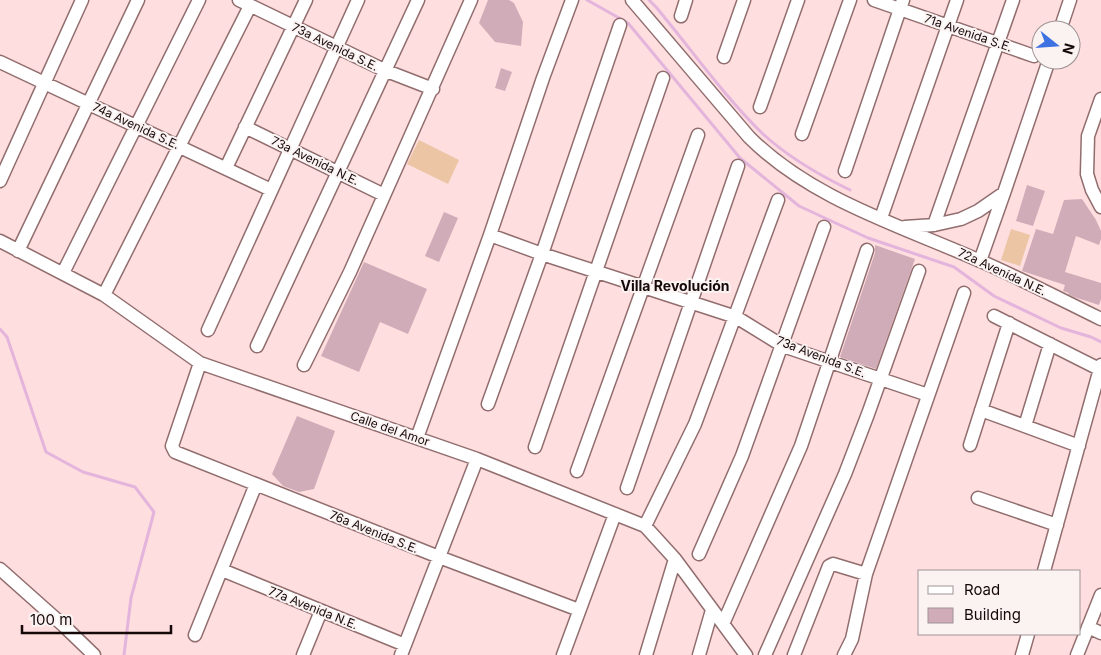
<svg xmlns="http://www.w3.org/2000/svg" width="1101" height="655" viewBox="0 0 1101 655" font-family="Inter,sans-serif">
<rect width="100%" height="100%" fill="#ffdedf"/>
<path fill="#ebc5a4" d="M419,140l40,20 -11,24 -41,-20z
M1011,229l19,6 -10,31 -19,-6z"/>
<g fill="none" stroke-linecap="round" stroke-linejoin="round">
<path stroke="#e3b4dc" stroke-width="3" d="M587,0l41,23 112,135 59,48 69,32 86,29 40,29 67,32 30,9 10,5
M649,0l7,7c35,42 68,89 107,127 25,23 56,41 87,56
M0,329l7,8 39,115 37,20 52,15 19,25 -23,86 -7,57"/>
</g>
<path fill="#d0acb9" d="M488,0h21l5,3 9,19 -2,24 -26,-4 -16,-19z
M501,68l11,4 -7,19 -10,-3z
M1027,185l18,6 -12,35 -17,-5z
M1082,199l14,21 5,11v8l-2,6 -23,-9 -11,36 36,11v16l-2,6 -25,-8 -6,-3 1,-1 -6,-2 2,-6 -43,-14 14,-42 17,5 11,-34z
M444,212l14,6 -19,44 -14,-6z
M875,245l40,14 -39,110 -36,-12 35,-104z
M364,262l63,27 -19,45 -28,-12 -21,50 -38,-16z
M297,416l38,15 -21,58 -15,3 -16,-6 -11,-12z"/>
<g fill="none" stroke-linecap="round" stroke-linejoin="round">
<g stroke="#916d6e" stroke-width="15">
<path id="minor" d="M239,0l145,70 49,19
M632,0l117,137c62,62 150,88 229,123 42,18 82,39 123,59
M874,0l160,56
M681,16l5,-16
M1060,30l10,-30
M724,57l20,-57
M0,62l271,128
M1101,99l-13,37 -1,38 5,16 9,17
M760,107l38,-107
M245,127l139,68
M802,134l48,-134
M226,168l80,-168
M845,171l58,-171
M0,181l82,-181
M881,218l76,-218
M934,225l79,-225
M905,227l29,-2 27,-6 17,-8 26,-18 45,-133
M490,235l52,19 194,63 47,29 145,49
M0,241l104,54 96,68 277,96 168,67 30,33 71,96
M18,251l120,-251
M980,261l24,-68
M63,273l136,-273
M104,295l146,-289
M994,316l107,54
M208,330l150,-330
M257,346l161,-346
M200,363l-26,77 -2,6 3,6 264,105 140,53
M304,365l46,-93 121,-272
M488,404l54,-150 78,-229
M981,410l98,36
M1025,426l25,-82
M417,438l73,-203 53,-157 29,-78
M970,445l39,-122
M535,447l128,-369
M577,471l121,-336
M627,488l111,-322
M978,498l79,27
M645,526l50,-102 83,-224
M699,554l43,-98 82,-229
M0,569l64,57 30,29
M222,570l183,75
M1044,571l57,-206
M723,624l78,-178 66,-196
M1088,627l13,6
M195,635l61,-151
M303,655l18,-44
M401,655l76,-196
M563,655l52,-141
M646,655l29,-96
M699,655l13,-45
M765,655l80,-181 23,-60 51,-143
M794,655l35,-89 4,-2 33,10
M844,655l8,-16 14,-65 98,-281
M1022,655l6,-21
M1077,655l24,-60"/>
</g>
<use href="#minor" stroke="#fff" stroke-width="12"/>
</g>
<g text-anchor="middle" stroke-width="4" stroke-linejoin="round" paint-order="stroke">
<g font-size="12" fill="#150809" stroke="#fbf2f2">
<text transform="translate(968 33) rotate(19)" y="4">71a Avenida S.E.</text>
<text transform="translate(335 47) rotate(26)" y="4">73a Avenida S.E.</text>
<text transform="translate(136 126) rotate(25)" y="4">74a Avenida S.E.</text>
<text transform="translate(315 161) rotate(26)" y="4">73a Avenida N.E.</text>
<text transform="translate(1002 272) rotate(25)" y="4">72a Avenida N.E.</text>
<text transform="translate(821 357) rotate(21)" y="4">73a Avenida S.E.</text>
<text transform="translate(390 429) rotate(19)" y="4">Calle del Amor</text>
<text transform="translate(374 532) rotate(22)" y="4">76a Avenida S.E.</text>
<text transform="translate(313 608) rotate(22)" y="4">77a Avenida N.E.</text>
</g>
<g font-size="14" font-weight="bold" fill="#150809" stroke="#fbf2f2">
<text x="675" y="291">Villa Revolución</text>
</g>
</g>
<rect x="918" y="570" width="162" height="65" fill="#fbf2f2" stroke="#9f9495"/>
<rect x="928" y="586" width="25" height="8" fill="#ffffff" stroke="#9f9495"/>
<text x="964" y="595" font-size="15" fill="#150809">Road</text>
<rect x="928" y="608" width="25" height="15" fill="#d0acb9" stroke="#9f9495"/>
<text x="964" y="620" font-size="15" fill="#150809">Building</text>
<g transform="translate(1056 45) rotate(107)"><circle r="24" fill="#fbf2f2" stroke="#9f9495"/>
<path d="M0-4L9 19L0 12L-9 19Z" fill="#3e72e2"/>
<text y="-8" font-size="14" font-weight="bold" text-anchor="middle" fill="#150809">N</text>
</g>
<path d="M22 625v8h149v-8" fill="none" stroke="#150809" stroke-width="2.5"/>
<text x="30" y="625" font-size="15" fill="#150809" stroke="#fbf2f2" stroke-width="4" paint-order="stroke">100 m</text>
</svg>
